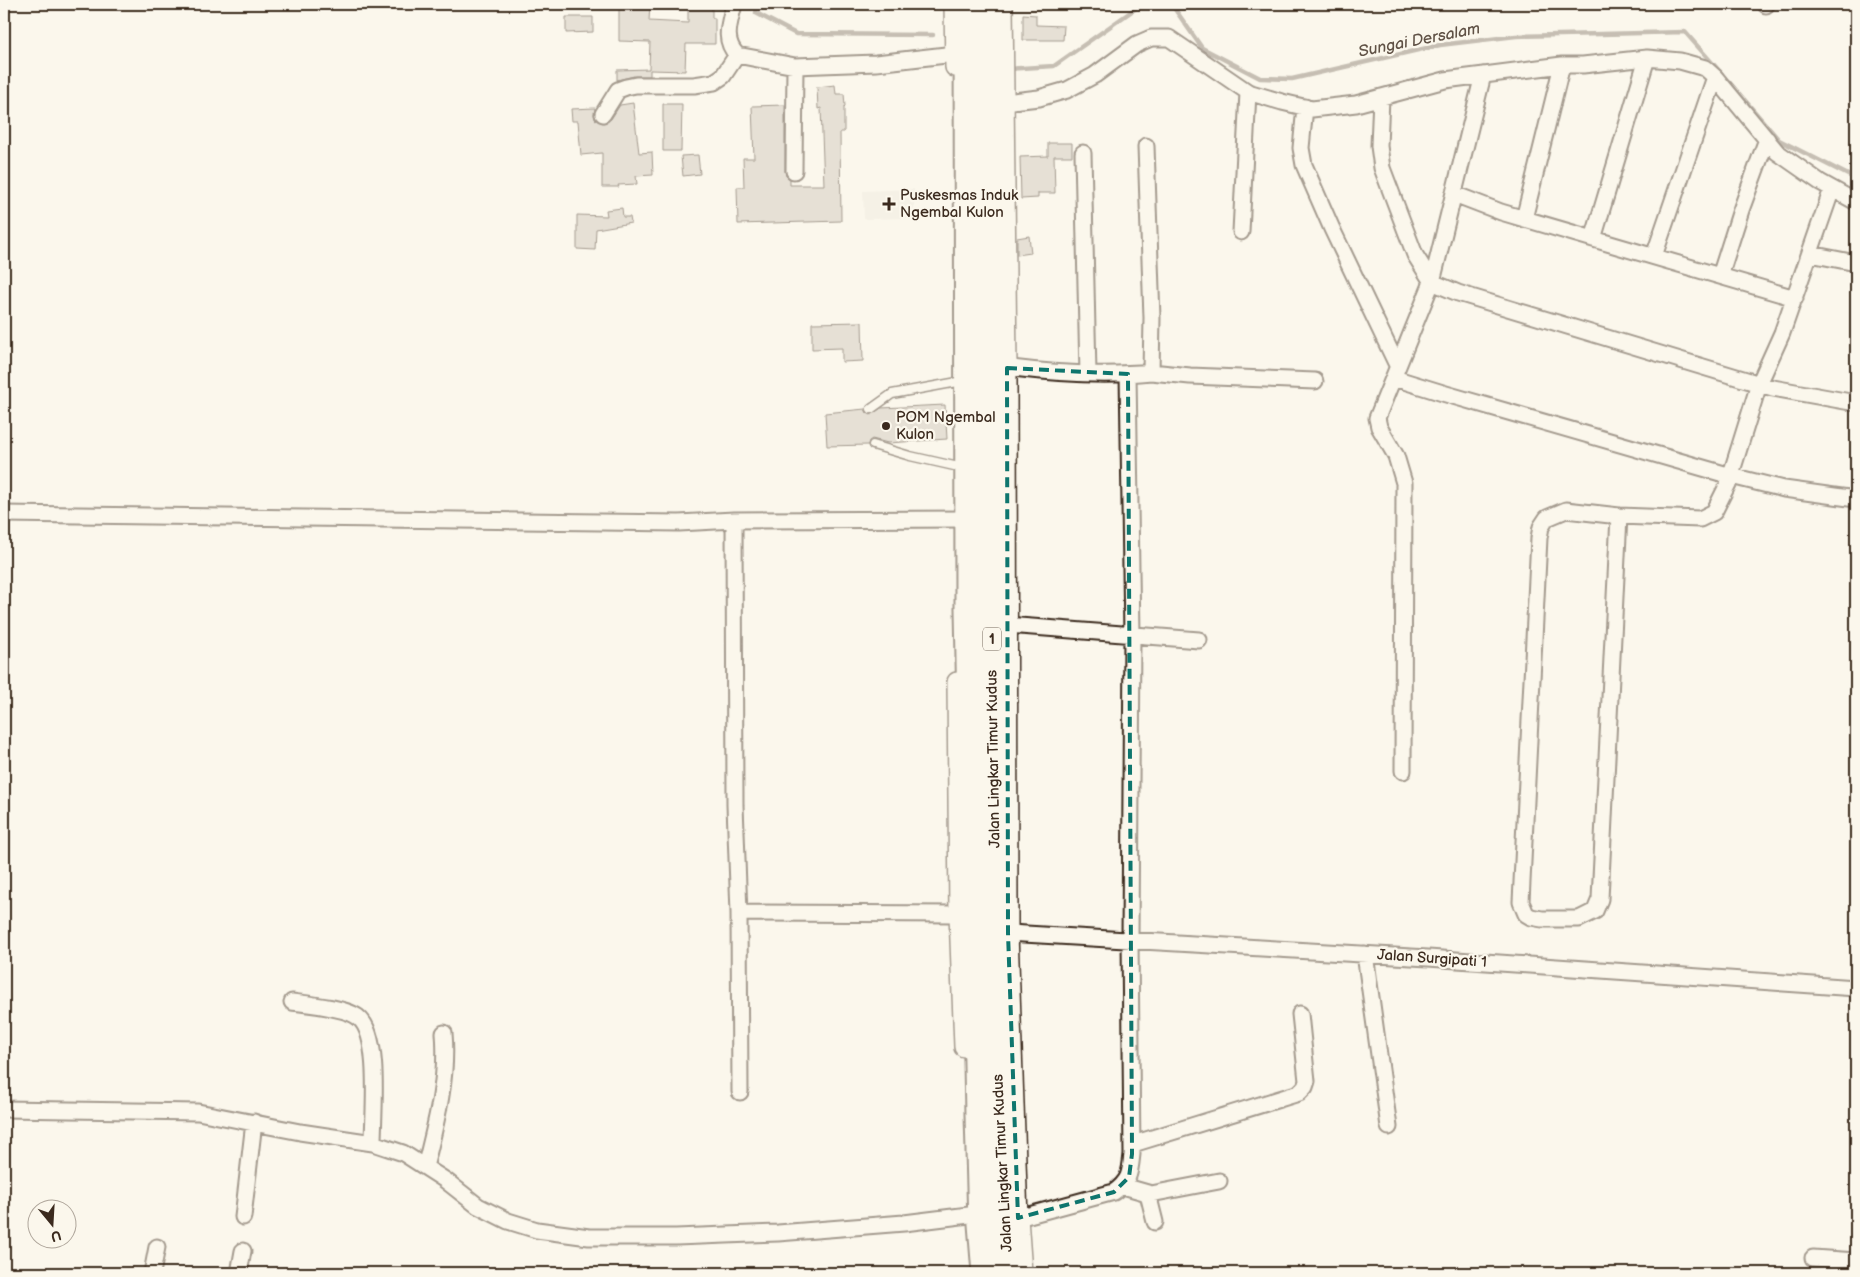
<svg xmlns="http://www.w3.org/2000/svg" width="1860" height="1277" viewBox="0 0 1860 1277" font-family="'Balsamiq Sans',sans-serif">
<rect width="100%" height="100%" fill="#fbf7ec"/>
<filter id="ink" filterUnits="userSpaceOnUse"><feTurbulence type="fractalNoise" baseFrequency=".02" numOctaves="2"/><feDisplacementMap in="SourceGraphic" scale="10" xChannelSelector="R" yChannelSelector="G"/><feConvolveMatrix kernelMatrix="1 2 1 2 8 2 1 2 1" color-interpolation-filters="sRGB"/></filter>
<g filter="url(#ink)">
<path fill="#ede8dd" d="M914,189v29l-50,1 -1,-28z"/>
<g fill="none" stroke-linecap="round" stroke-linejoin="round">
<path stroke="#85796d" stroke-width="4.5" d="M758,4l-2,9 40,21 137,1
M1008,69l46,-3 85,-60 33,-1 30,43 58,30 32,1 148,-34 76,-9 169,-4 37,42
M1729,82l50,58 77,39"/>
</g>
<path fill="#ccc4b9" stroke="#3b2a1e" d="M619,4h31l-1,17 39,2v-19h24v14h3v26h-29l-1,27 -35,-1v6h-16l-17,4v-10l32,-1 1,-27 -31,-1z
M1023,14l13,1v10l28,1 -1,14h-40z
M566,17h27v15l-27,1z
M835,85l1,9h8l1,12 -1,1v25h-4l1,89 -103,3 -1,-37h7l-1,-29h11l-2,-52 33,-1v66l1,5 4,3v6h34l-3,-77 -3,1 -1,-22z
M633,103l6,50 13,-1 1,23 -17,1 1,8 -19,1 1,2h-17v-34l-21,2 -3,-34h-6l-1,-12 24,-1 -1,6 1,5 8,4 8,-4 9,-14z
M663,104h19l-1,47h-18z
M1048,143h24v13h-18l1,37h-17v5l-17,1 -1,-42 28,-1z
M698,155l2,19 -17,2 -2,-20z
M622,208l1,9h7l1,6 -35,6 -1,21 -18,-1v-34l30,1 -1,-6z
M1029,236l2,17 -14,2v-17z
M862,322l1,39 -21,1v-14l-30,1v-26z
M945,405l2,34 -59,4 -16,-4 -3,2 -1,4 -41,1 -2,-33 40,-4 2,4 4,2 10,-7z"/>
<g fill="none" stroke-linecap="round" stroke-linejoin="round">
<g stroke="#3b2a1e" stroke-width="11">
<path id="service" d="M871,409l21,-15 71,-13
M873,445l37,11 53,12"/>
</g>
<g stroke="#3b2a1e" stroke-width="19">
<path id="minor" d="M734,4c-4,19 -12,35 3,51l58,11 81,-3 79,-9
M1766,4v1
M1381,97l-2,49 3,22 33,87 17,27 26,11 315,95 83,15
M1004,102l35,-4 28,-8 28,-15 42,-31 14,-6h18l79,54 34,10 30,7 44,-5 89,-24 117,-15h21l64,-7 33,3 25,7 10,9 62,75 43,30 36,20
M1305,107l-4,41 3,17 28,64 65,136
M603,114l15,-24 8,-3 10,-2h58l20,-3 9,-6 14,-21
M1083,153l5,221
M794,171l1,-105
M1454,194l47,18 294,86
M1524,219l38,-154
M1241,232l7,-140
M1593,239l54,-181
M1810,254l46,9
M1654,256l61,-179
M1720,276l21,-66 26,-71
M997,366c51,7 103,11 154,6l1,-54 -6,-172
M1151,372l39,4 125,5
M1394,378l52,16 285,82 53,13 72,10
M4,514l675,9 55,-3
M1619,516l-19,383 -5,12 -16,8h-37l-11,-2 -5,-3 -5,-12 18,-364 2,-11 6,-9 19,-8 53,6 81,3 14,-7 14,-28 31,-100 23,-51 50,-144
M1007,625l192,15
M1403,771l1,-288 -8,-27 -17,-29 -2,-9 55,-136 51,-207
M739,913l-4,-108 -1,-285 233,-1
M1008,933l420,25 428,30
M1365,954l24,173
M292,1002c16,2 56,6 67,16 22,18 14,97 14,125
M740,1092l-1,-179 220,1
M4,1109l194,3 102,20 73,11 30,10 42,27 33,26 30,15 29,9 52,7h87l102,-4 126,-10 65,-8
M1133,1144l166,-51 6,-6 2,-6 -7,-67
M425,1167c11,-44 23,-88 19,-134
M1123,1186l28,8 68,-13
M1148,1194l7,28
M243,1217l11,-95
M1018,1218l96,-26c16,-12 16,-19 18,-38l-2,-215 2,-304 -4,-261
M1813,1258l43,3
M152,1273l5,-26
M239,1273l4,-22"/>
</g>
<g stroke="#3b2a1e" stroke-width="22">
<path id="tertiary" d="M954,4l1,63
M1003,4l4,364 1,565 10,285 4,55
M957,682l2,232 5,133"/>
</g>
<g stroke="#3b2a1e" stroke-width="29">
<path id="trunk" d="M967,4l1,605 10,506 3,109 4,49
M989,4c1,253 1,506 4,759 2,170 1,341 15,510"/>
</g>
<use href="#service" stroke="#fbf7ec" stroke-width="8"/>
<use href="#minor" stroke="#fbf7ec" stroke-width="15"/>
<use href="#tertiary" stroke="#fbf7ec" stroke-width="19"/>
<use href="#trunk" stroke="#fbf7ec" stroke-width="25"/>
</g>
</g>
<path d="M0 0H1860V1277H0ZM1007,368l121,6 4,780 -3,23 -15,15 -96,26 -10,-285z" fill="#fbf7ec" fill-opacity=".55" fill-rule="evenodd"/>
<path fill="none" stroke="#0f766e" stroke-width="4" stroke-dasharray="10 6" stroke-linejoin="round" d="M1007,368l121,6 4,780 -3,23 -15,15 -96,26 -10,-285z"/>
<g fill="#3b2a1e" stroke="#fbf7ec" stroke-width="2">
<path d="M886.5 196.5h5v5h5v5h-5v5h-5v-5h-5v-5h5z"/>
<circle cx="886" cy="426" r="5"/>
</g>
<g text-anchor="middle" stroke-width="4.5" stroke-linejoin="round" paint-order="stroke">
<rect fill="#fbf7ec" stroke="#75685c" stroke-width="1" x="983" y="627.5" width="18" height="23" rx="4"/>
<g font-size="14" font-weight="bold" fill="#3b2a1e">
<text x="992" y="644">1</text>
</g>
<g font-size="15" fill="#3b2a1e" stroke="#fbf7ec" text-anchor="start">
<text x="900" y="200">Puskesmas Induk<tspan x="900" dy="17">Ngembal Kulon</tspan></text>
<text x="896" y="422">POM Ngembal<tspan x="896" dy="17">Kulon</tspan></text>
</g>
<g font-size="15" fill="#3b2a1e" stroke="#fbf7ec">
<text transform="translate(993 759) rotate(-91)" y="5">Jalan Lingkar Timur Kudus</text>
<text transform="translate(1432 958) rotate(4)" y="5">Jalan Surgipati 1</text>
<text transform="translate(1002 1163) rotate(-93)" y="5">Jalan Lingkar Timur Kudus</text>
</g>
<g font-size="16" font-style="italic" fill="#605246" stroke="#fbf7ec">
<text transform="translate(1419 39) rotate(-11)" y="6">Sungai Dersalam</text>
</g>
</g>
<rect width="1860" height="1277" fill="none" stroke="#fbf7ec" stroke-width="20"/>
<rect x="10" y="10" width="1840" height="1257" fill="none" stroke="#3b2a1e" stroke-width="2" filter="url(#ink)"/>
<g transform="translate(52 1224) rotate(162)"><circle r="24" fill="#fbf7ec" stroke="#aea59a"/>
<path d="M0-4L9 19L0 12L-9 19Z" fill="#3b2a1e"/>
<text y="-8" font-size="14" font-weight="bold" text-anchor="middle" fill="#3b2a1e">U</text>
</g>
</svg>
